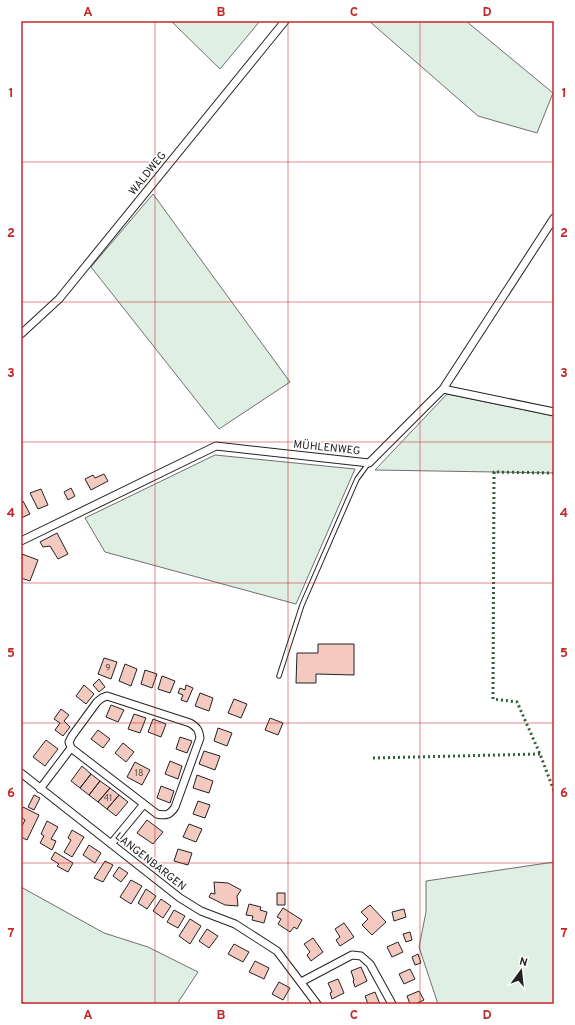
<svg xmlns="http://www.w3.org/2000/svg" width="575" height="1025" viewBox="0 0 575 1025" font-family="Overpass,sans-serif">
<rect width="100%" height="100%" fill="#fff"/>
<path fill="#e0efe3" stroke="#6f6f6f" d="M171,21h89l-40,48z
M369,21h97l87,72 -16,40 -59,-17z
M153,194l137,188 -71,47 -128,-162z
M447,394l107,22v57l-179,-3z
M215,455l140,14 -59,135 -191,-52 -20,-34z
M554,862v142h-116l-19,-57 7,-35v-31z
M21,887l83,46 44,14 50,25 -21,32h-151l-5,-3z"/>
<path fill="#f3c9c0" stroke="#222" d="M104,474l4,7 -17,9 -6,-11 8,-4 2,3z
M71,488l4,8 -7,4 -4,-8z
M41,489l7,16 -10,4 -8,-16z
M23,501l7,13 -9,4v-15z
M57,533l11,21 -10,5 -8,-13 -7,1 -3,-5z
M22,554l16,6 -8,21 -9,-3z
M318,644h36v31l-38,-1v9h-20l1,-30h21z
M104,658l13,4 -6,17 -13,-5z
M125,664l12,5 -6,17 -12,-5z
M145,670l12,4 -5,14 -11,-4z
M162,676l13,5 -5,12 -12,-4z
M99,679l6,8 -6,5 -6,-7z
M84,685l10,9 -8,10 -10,-8z
M186,685l7,3 -6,14 -6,-2 2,-5 -5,-2 2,-5 5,2z
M200,693l13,5 -4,13 -14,-5z
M234,699l13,5 -6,14 -13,-5z
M111,705l13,5 -6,12 -12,-5z
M61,709l8,6 -5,6 6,6 -7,9 -8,-6 5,-7 -6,-4z
M134,714l12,4 -6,15 -12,-4z
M270,718l13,5 -5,12 -13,-5z
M153,719l13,5 -5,13 -13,-5z
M218,728l14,5 -5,13 -13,-5z
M98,730l12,9 -7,9 -12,-9z
M180,737l12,4 -5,12 -11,-4z
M46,740l12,9 -13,17 -12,-9z
M123,743l11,9 -8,10 -11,-9z
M204,751l16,5 -5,14 -16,-6z
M170,761l12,5 -4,13 -13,-5z
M135,762l15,8 -8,15 -15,-8z
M82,766l9,8 -11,14 -9,-7z
M91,774l9,7 -11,14 -9,-7z
M197,775l16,6 -4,12 -16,-5z
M100,781l10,7 -12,14 -9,-7z
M161,786l13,5 -4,12 -13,-5z
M110,788l9,7 -12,14 -9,-7z
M34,795l6,3 -6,12 -6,-3z
M119,795l9,7 -12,14 -9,-7z
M198,801l12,4 -5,13 -12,-4z
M23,807l16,8 -12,25 -6,-3v-9l4,-8 -4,-3v-6z
M147,820l16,12 -10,12 -16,-11z
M47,821l11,6 -7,12 5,2 -4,9 -12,-7 4,-7 -3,-2z
M189,824l13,5 -6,13 -13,-5z
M72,830l12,7 -12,20 -8,-5 7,-12 -3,-2z
M89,845l12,8 -6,10 -12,-8z
M178,849l14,4 -4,12 -14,-4z
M55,852l18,11 -5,9 -11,-6 2,-2 -8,-5z
M105,861l8,4 -10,17 -9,-4z
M119,867l9,6 -7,9 -8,-6z
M131,880l11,6 -11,18 -11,-7z
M214,882l14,1 13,7 -4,6 1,10 -13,-1 -16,-8 2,-4 4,1z
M146,889l10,7 -9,13 -9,-6z
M277,893h8v12h-8z
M161,899l10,7 -8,12 -10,-7z
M249,904l12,3 -1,3 7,2 -3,11 -12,-3 1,-4 -7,-1z
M370,905l16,17 -14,13 -10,-10 6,-6 -7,-7z
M283,908l19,12 -5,9 -3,-2 -4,5 -12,-8 3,-5 -4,-2z
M404,909l2,8 -12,4 -2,-9z
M174,910l11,6 -7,12 -11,-6z
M190,919l11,7 -11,18 -11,-8z
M344,923l10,14 -14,9 -4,-6 4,-3 -5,-8z
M207,929l11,7 -9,12 -10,-7z
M410,932l2,8 -6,2 -3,-8z
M313,938l10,14 -12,9 -4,-6 3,-3 -6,-8z
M398,942l5,10 -11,5 -5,-10z
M234,944l15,8 -6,10 -15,-8z
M418,954l3,9 -6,2 -3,-8z
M255,961l14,7 -5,11 -15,-7z
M361,967l6,14 -12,6 -2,-6 1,-1 -3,-9z
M410,969l5,10 -11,5 -5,-10z
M338,979l6,14 -12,6 -2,-6 2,-1 -4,-9z
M279,982l11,6 -7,12 -11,-6z
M419,991l5,9 -9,4h-5l-3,-8z
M375,992l5,12h-12l-3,-8z"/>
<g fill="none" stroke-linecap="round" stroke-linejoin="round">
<g stroke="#222" stroke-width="5.5">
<path id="service" d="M279,676l23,-71 55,-126 11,-15"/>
</g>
<g stroke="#222" stroke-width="9">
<path id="minor" d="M21,334l38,-35 226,-278
M443,389l111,23
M21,541l195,-95 153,17 74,-74 111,-171
M107,696l83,27c7,4 9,7 10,15l-25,69c-5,8 -9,9 -18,7l-86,-66 -2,-6 3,-6 25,-34 5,-4z
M21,773l159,125 21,13 34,13 42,27 40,53
M40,789l31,-41
M111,844l33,-40
M301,982l51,-27 9,1 9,8 22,40"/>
</g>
<use href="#service" stroke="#fff" stroke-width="3.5"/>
<use href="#minor" stroke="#fff" stroke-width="7"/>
<path stroke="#2f5e38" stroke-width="3" stroke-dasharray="2 3" stroke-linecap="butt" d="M554,473l-60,-1 -1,227 24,3 23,52 14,37
M373,758l167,-4"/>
</g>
<path fill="none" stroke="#c62828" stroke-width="1" stroke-opacity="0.55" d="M155,21v983M288,21v983M420,21v983M21,162h533M21,302h533M21,442h533M21,583h533M21,723h533M21,863h533"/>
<g text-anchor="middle" stroke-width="3" stroke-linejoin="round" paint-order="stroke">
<g font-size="9" fill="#564c4a">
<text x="108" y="671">9</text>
<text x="139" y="776">18</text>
<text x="108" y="801">41</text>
</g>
<g font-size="11" fill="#222" stroke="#fff">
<text transform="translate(147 173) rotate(-51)" y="4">WALDWEG</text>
<text transform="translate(327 447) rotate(6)" y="4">MÜHLENWEG</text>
<text transform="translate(151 861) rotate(38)" y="4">LANGENBARGEN</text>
</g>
</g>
<rect width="575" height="1025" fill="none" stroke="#ffffff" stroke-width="44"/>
<g transform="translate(521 971) rotate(15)" stroke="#ffffff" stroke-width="3" paint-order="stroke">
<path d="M0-3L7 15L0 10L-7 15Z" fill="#222222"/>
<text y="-6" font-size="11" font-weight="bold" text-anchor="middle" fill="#222222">N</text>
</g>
<rect x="22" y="22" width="531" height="981" fill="none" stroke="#c62828" stroke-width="1.5"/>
<g font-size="13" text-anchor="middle" font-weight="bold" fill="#c62828">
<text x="88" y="16">A</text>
<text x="221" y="16">B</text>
<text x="354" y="16">C</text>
<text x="487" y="16">D</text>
<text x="11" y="97">1</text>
<text x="564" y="97">1</text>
<text x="11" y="237">2</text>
<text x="564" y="237">2</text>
<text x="11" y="377">3</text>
<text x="564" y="377">3</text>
<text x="11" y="517">4</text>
<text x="564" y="517">4</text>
<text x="11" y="657">5</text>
<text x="564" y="657">5</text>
<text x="11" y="797">6</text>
<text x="564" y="797">6</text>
<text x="11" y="937">7</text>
<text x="564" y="937">7</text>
<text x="88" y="1019">A</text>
<text x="221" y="1019">B</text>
<text x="354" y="1019">C</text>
<text x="487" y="1019">D</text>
</g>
</svg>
